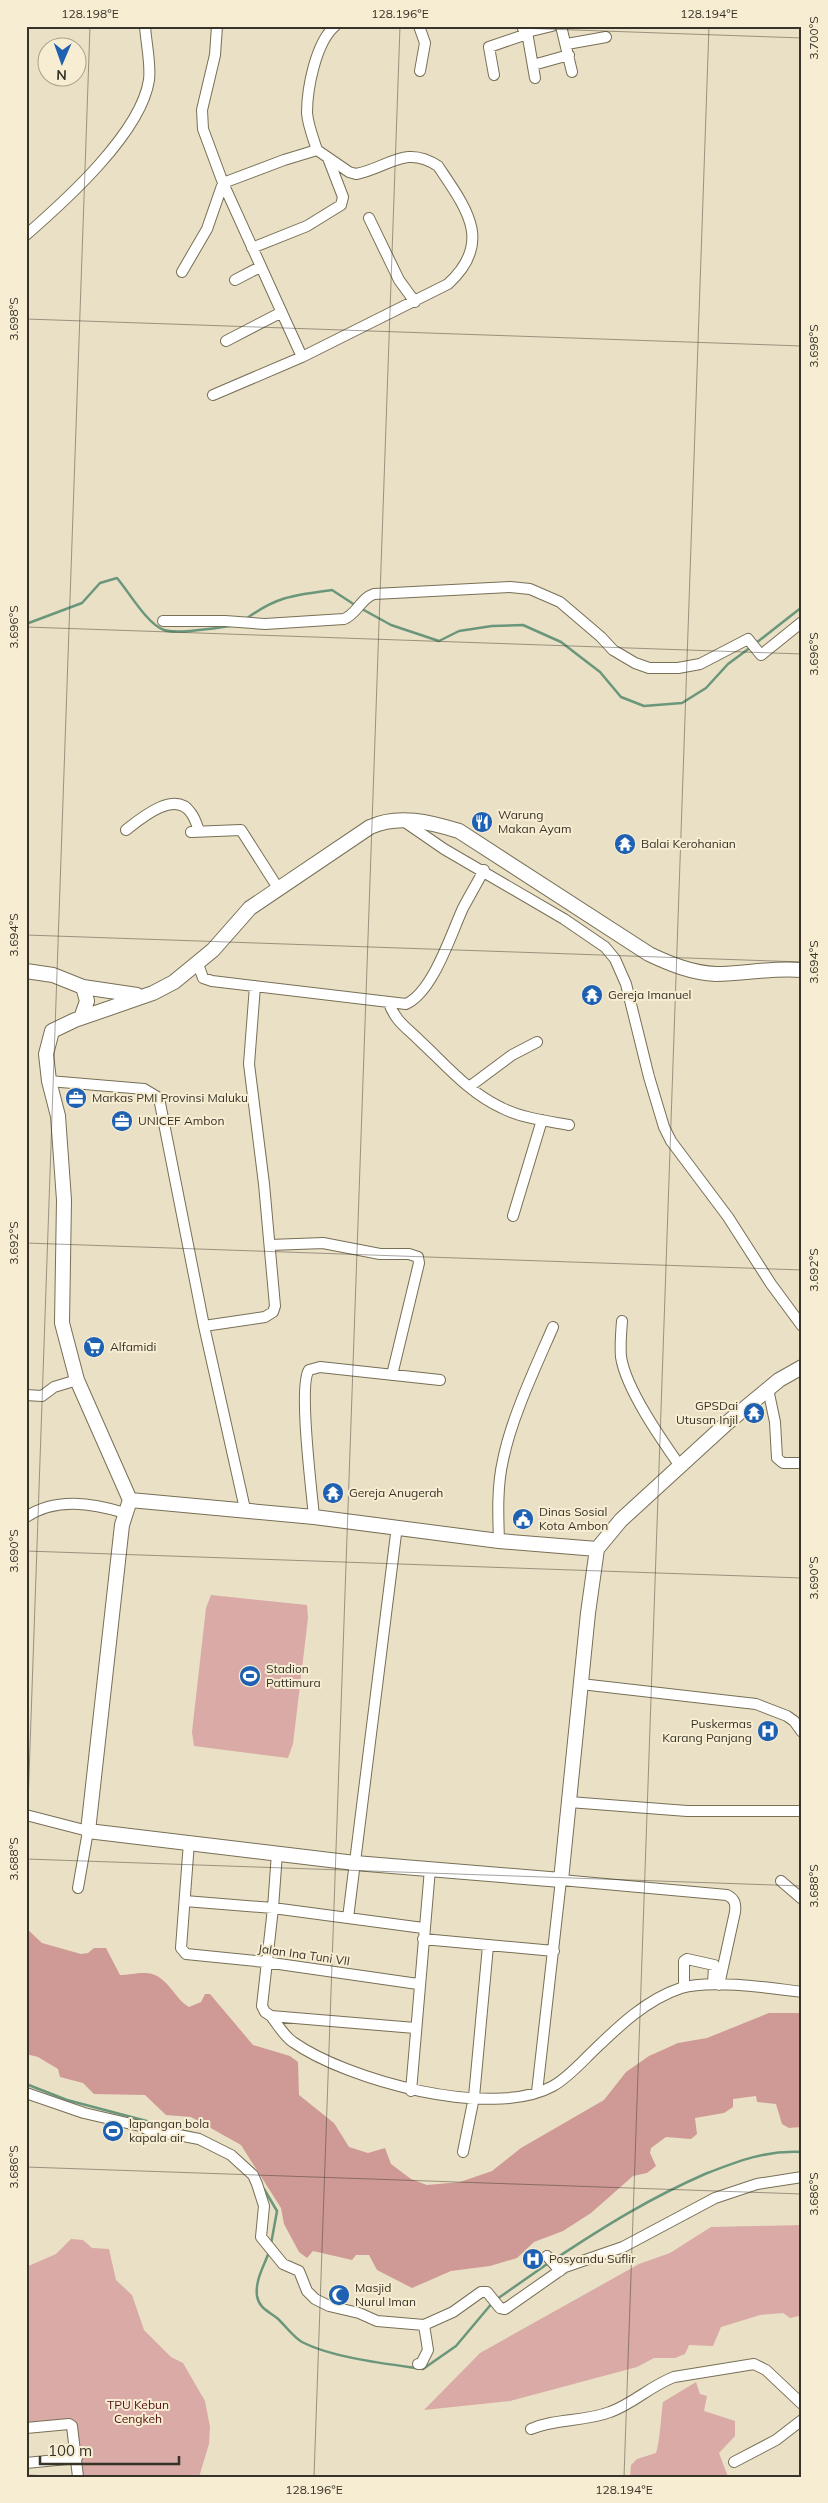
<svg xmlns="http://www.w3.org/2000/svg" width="828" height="2503" viewBox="0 0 828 2503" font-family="Mulish,sans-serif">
<rect width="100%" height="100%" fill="#eae0c5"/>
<path fill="#d9aaa6" d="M211,1595l96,10 1,13 -15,126 -5,14 -94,-12 -2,-14 14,-124z
M802,2225v93l-3,-2 -9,2 -7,-5 -23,2 -39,12 -8,19 -24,-1 -4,9 -10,4h-21l-17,9 -127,34 -86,9 56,-57 159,-89 31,-11 41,-26z
M71,2239l12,1 9,8 17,1 7,31 16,15 12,35 27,27 12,6 22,38 5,26 -1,17 -10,33h-117l-10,-55 -46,4v-159l30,-13z
M696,2382l4,12 7,2 -3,15 31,10v15l-16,17 9,24h-98l1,-12 6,-6 19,-6c4,-11 5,-37 7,-51z"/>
<path fill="#cf9a95" d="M26,1928l16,15 39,11 7,-1 6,-5h12l14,27c9,0 23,-4 32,-1 17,5 23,25 37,33l12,-5 4,-8h5l43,51 37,11 8,6 1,33 35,28 15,24 19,6 17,-5 6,16 20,15 16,6 33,-3 32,-11 29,-23 83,-48 22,-28 23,-16 29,-13 29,-5 62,-25h33v114l-13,1 -7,-4 -6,-20 -19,-2 -1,-6 -23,3v8l-9,6 -29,5 2,16 -6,5 -25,-2 -15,11 -1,5 6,13 -9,7 -14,3 -42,37 -28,18 -29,11 -17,16 -27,8 -39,5 -39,17 -35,-18 -8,-15h-13l-4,5 -39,-9 -6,7 -8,-6 -15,-28 -3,-16 -40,-63 -50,-28 -25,-2 -21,-20 -51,-1 -11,-11 -23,-6 -2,-8 -20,-12 -12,-3z"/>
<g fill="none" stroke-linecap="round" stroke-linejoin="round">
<path stroke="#6a977b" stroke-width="2.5" d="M362,609l29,16 48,16 20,-10 33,-5 31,-1 38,17 39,30 21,25 23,9 38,-3 24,-15 22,-24 23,-17
M246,619c31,-23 49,-24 86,-29l23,15
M26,624l56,-21 18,-20 17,-5c12,14 30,46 47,52 11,4 53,-2 66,-4
M756,643l46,-36
M26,2084l41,16 125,33
M264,2189l13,22 -6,33
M269,2252c-5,14 -14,28 -12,44 2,12 11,15 20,22 8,7 16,19 25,24 31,16 86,22 121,27l33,-23 37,-44
M555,2259c50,-33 95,-61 150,-85 33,-13 61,-24 97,-22
M497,2299l53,-37"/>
<g stroke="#776f56" stroke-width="12">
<path id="street" d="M217,26l-2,29 -13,55 1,19 20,54 79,174
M419,26l6,17 -5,28
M522,26l2,5 3,1 25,-6
M561,26l11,46
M527,32l8,46
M567,44l39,-7
M533,65l36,-10
M494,75l-5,-28 38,-13
M369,218l30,62 16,22
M26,235c39,-34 115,-102 123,-155 2,-17 -3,-37 -4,-54
M252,248l55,-22 34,-21 2,-8 -15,-39
M182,272l25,-43 16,-46 61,-23 33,-10
M235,280l25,-13
M226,341l54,-28
M213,395l89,-38 146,-73c46,-42 18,-76 -10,-118 -33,-22 -50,2 -82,8l-7,-2 -32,-22c-4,-12 -9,-25 -10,-37 0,-25 9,-71 28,-87
M163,621h62l40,3 79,-5c13,-5 17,-21 30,-25l136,-7 20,2 30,13 41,35 12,13 22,13 14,5h29l22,-4 48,-25 13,16 41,-33
M402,820l42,29 120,70 41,28 10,12 11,25 23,93 15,50 7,14 57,76 43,67 31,42
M126,830c14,-11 49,-41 65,-17 4,5 6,12 8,18
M191,832l50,-2 37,58
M198,964l5,14 9,3 194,23c27,-12 45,-70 57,-96 7,-13 14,-25 21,-38
M389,1003c6,18 18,25 31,38 26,24 49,52 82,67 20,10 45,13 67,17
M49,1081l95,8 15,9 45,228
M469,1087l43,-32 25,-13
M513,1216l29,-96
M270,1245l53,-2 57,11h29l9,3 1,6 -27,112
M622,1321c-1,12 -2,24 -1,36 5,32 40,82 59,109
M768,1389l7,33 2,36 6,5h19
M26,1395l16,1 12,-9 23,-7
M245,1509l-41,-183 61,-9 8,-5 2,-6 -11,-122 -15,-120 6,-78
M26,1517c30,-20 66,-14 99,-4
M314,1517c-2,-24 -16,-132 -5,-147l11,-3 120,13
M499,1541c-1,-27 -2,-55 4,-81 8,-41 33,-94 50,-133
M581,1684l175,20 31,12 7,5 8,11
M569,1802l118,9h115
M26,1815l62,16 -10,57
M189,1842l-8,106 5,6 79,8 153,22
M781,1881l21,18
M185,1901l88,7 150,20
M348,1918l49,-392
M423,1939l131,12
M684,1987v-26l3,-2 27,6 -1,19
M271,2016l-6,-4 -3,-6 11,-98 4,-55
M415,2028l-144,-12c7,9 13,20 22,26 54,38 199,78 260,44 14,-8 26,-21 37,-32 27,-26 55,-54 91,-66 29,-9 90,0 121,4
M411,2091l19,-222
M537,2092l24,-212 166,15c8,4 9,9 8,17l-16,73
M26,2093l58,20 56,13 15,7 18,1 26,5 32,16 22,20 4,9 7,22 -3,31 22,27 16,7 8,20 8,8 14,7 30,7 18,8 47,4
M463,2152l11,-55 14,-151
M547,2256l13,15
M418,2364h3l7,-14 -4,-25 29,-13 28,-20h6l13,16 5,1 60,-42 58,-20 92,-49 42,-14 45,-7
M26,2428l43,-4 3,2 6,51
M531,2429c25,-11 53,-7 79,-17 23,-8 40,-26 64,-35l80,-13 12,6 36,34
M734,2462l42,-22 26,-20
M26,2463l51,-5"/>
</g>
<g stroke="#776f56" stroke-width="16">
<path id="secondary" d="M802,970c-29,-3 -57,4 -86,4 -24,-1 -46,-10 -67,-20l-190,-123c-29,-9 -61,-17 -89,-4l-120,81 -37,42 -39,32 -21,11 -78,27 -23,11 -6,23 3,27 9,35 6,84 -2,123 15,57 53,120 -8,25 -34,306 267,32 206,17 27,-267 9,-64 24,-29 106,-97 52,-43 23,-13
M26,971l27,4 30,12 54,8
M81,1018l6,-17 -4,-14
M130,1500l184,17 185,24 98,8"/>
</g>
<use href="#street" stroke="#fff" stroke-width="10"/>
<use href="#secondary" stroke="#fff" stroke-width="14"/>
</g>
<path fill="none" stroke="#373329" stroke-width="1" stroke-opacity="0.45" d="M461,26l341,12M26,319l776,27M26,627l776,27M26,935l776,27M26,1243l776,27M26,1551l776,27M26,1859l776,27M26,1862l64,-1836M26,2167l776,27M26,2475l53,2M314,2477l86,-2451M624,2477l85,-2451"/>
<defs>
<g id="restaurant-disc" transform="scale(1.125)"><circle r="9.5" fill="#1e60b1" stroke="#f7edd2"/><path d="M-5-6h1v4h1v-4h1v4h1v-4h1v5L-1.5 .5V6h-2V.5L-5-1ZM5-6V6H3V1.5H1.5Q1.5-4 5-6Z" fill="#fff"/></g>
<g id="temple-disc" transform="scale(1.125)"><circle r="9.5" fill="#1e60b1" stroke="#f7edd2"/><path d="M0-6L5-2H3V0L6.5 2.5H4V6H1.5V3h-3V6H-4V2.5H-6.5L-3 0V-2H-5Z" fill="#fff"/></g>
<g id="office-disc" transform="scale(1.125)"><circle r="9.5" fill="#1e60b1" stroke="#f7edd2"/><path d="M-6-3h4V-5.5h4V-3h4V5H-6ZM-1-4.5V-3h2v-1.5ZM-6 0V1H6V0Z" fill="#fff"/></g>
<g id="supermarket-disc" transform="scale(1.125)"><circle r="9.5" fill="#1e60b1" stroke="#f7edd2"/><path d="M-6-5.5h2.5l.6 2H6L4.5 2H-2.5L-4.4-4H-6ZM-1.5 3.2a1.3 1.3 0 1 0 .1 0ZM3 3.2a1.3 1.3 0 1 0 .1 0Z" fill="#fff"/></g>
<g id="civic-disc" transform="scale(1.125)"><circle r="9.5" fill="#1e60b1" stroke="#f7edd2"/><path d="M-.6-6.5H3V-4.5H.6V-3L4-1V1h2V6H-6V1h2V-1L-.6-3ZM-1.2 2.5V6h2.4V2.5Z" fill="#fff"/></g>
<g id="stadium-disc" transform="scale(1.125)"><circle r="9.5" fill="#1e60b1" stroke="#f7edd2"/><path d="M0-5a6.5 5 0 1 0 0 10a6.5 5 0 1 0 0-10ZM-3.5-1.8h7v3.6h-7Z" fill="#fff"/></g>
<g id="hospital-disc" transform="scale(1.125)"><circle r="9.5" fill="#1e60b1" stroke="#f7edd2"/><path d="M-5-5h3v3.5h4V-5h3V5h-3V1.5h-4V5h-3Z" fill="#fff"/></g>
<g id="mosque-disc" transform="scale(1.125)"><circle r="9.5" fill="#1e60b1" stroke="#f7edd2"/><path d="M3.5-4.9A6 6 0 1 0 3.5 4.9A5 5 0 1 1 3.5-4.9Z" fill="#fff"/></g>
</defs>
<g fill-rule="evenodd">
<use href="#restaurant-disc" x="482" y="822"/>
<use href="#temple-disc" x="625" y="844"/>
<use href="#temple-disc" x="592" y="995"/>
<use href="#office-disc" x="76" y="1098"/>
<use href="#office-disc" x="122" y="1121"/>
<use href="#supermarket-disc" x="94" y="1347"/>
<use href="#temple-disc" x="754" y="1413"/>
<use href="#temple-disc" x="333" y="1493"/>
<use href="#civic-disc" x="523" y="1519"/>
<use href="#stadium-disc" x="250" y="1676"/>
<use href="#hospital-disc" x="768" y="1731"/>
<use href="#stadium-disc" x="113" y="2131"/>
<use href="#hospital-disc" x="533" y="2259"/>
<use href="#mosque-disc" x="339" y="2295"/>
</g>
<g text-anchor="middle" stroke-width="4" stroke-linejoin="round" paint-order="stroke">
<g font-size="12" fill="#373329" stroke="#f7edd2" text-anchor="start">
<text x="498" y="819">Warung<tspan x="498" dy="14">Makan Ayam</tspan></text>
<text x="641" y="848">Balai Kerohanian</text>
<text x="608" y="999">Gereja Imanuel</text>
<text x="92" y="1102">Markas PMI Provinsi Maluku</text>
<text x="138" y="1125">UNICEF Ambon</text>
<text x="110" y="1351">Alfamidi</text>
<text x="738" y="1410" text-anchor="end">GPSDai<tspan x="738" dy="14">Utusan Injil</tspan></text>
<text x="349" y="1497">Gereja Anugerah</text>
<text x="539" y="1516">Dinas Sosial<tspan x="539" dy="14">Kota Ambon</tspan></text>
<text x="266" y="1673">Stadion<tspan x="266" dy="14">Pattimura</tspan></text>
<text x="752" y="1728" text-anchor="end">Puskermas<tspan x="752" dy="14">Karang Panjang</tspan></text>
<text x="129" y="2128">lapangan bola<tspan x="129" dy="14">kapala air</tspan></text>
<text x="549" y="2263">Posyandu Suflir</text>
<text x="355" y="2292">Masjid<tspan x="355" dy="14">Nurul Iman</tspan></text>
</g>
<g font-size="12" fill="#373329" stroke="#f7edd2">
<text transform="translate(304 1955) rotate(8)" y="4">Jalan Ina Tuni VII</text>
</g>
<g font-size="12" fill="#511011" stroke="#f7edd2">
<text x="138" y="2409">TPU Kebun<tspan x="138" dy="14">Cengkeh</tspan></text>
</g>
</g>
<rect width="828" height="2503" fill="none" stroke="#f7edd2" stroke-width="55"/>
<g transform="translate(62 62) rotate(182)"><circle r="24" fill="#f7edd2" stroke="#aaa38e"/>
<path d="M0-4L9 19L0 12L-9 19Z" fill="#1e60b1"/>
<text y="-8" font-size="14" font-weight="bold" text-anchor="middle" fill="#373329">N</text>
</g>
<path d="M40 2456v8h139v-8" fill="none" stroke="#373329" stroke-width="2.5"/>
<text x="48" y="2456" font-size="15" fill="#373329" stroke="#f7edd2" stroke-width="4" paint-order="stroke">100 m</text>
<rect x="28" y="28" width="772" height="2448" fill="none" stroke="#373329" stroke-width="2"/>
<g font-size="12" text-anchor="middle" fill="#373329">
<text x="90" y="18">128.198°E</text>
<text x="400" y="18">128.196°E</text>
<text x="709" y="18">128.194°E</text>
<text transform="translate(814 38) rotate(-90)" y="4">3.700°S</text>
<text transform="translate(14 319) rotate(-90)" y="4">3.698°S</text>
<text transform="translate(814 346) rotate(-90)" y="4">3.698°S</text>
<text transform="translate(14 627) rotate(-90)" y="4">3.696°S</text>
<text transform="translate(814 654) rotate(-90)" y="4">3.696°S</text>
<text transform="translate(14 935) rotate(-90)" y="4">3.694°S</text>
<text transform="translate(814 962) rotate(-90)" y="4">3.694°S</text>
<text transform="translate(14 1243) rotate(-90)" y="4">3.692°S</text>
<text transform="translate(814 1270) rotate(-90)" y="4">3.692°S</text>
<text transform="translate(14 1551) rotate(-90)" y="4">3.690°S</text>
<text transform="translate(814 1578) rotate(-90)" y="4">3.690°S</text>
<text transform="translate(14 1859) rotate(-90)" y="4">3.688°S</text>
<text transform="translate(814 1886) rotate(-90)" y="4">3.688°S</text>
<text transform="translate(14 2167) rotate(-90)" y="4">3.686°S</text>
<text transform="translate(814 2194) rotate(-90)" y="4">3.686°S</text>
<text x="314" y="2494">128.196°E</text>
<text x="624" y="2494">128.194°E</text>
</g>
</svg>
